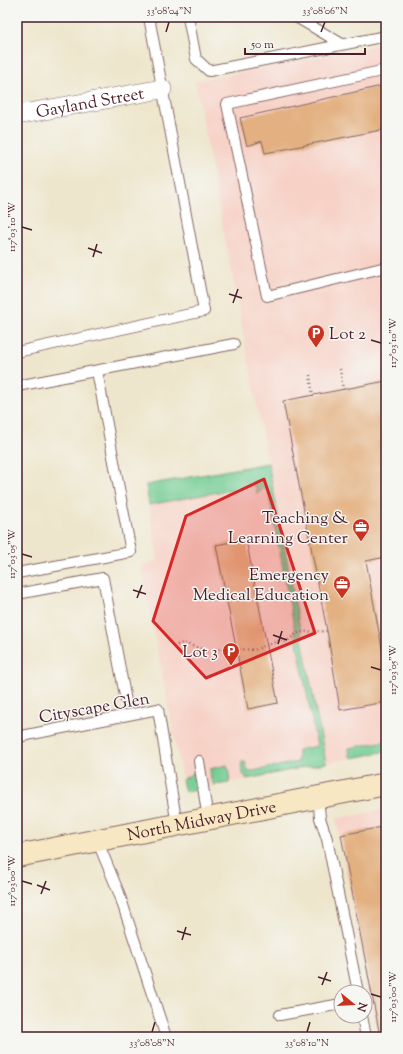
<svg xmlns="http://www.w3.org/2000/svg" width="403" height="1054" viewBox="0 0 403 1054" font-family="'Sorts Mill Goudy',serif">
<rect width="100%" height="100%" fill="#f6f6f2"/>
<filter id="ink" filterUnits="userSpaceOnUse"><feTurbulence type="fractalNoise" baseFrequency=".025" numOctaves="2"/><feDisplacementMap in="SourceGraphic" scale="8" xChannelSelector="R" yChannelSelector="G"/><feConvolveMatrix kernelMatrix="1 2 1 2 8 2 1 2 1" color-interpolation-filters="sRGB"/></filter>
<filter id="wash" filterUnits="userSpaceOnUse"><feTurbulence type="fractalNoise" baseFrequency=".012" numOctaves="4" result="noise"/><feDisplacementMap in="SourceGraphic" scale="16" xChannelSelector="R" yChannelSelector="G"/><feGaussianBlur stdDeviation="0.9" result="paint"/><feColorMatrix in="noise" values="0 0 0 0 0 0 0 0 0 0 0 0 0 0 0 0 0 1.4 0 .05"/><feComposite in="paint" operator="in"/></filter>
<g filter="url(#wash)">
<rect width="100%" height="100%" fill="#eee6cc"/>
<path fill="#f7d1c6" d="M386,44v707l-201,41 -44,-227 17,-4 -12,-76 122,-22 -73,-382z
M386,809v228h-9l-41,-218z"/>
<path fill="#72cc93" stroke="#5e765f" d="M268,463l58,300 -79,16c-4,-5 -7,-10 -5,-17h3l3,10 50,-10v-12l19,-4 -49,-256 -2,-3 -9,7 -2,-9 -106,20 -3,-20z
M386,741v10l-33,7 -3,-2 -1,-8z
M227,765l3,8 -1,10 -15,2 -3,-6 -1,-10z
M195,772l2,8 -1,10 -11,2 -3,-12z"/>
<g id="blocks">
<path fill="#e3b181" d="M386,85v44l-121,24 -3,-12 -15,5 -7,-28z
M386,381v176l-20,4 20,109v32l-46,8 -12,-74 -45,-235z
M246,539l32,164 -30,6 -32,-164z
M382,827l4,21v187l-6,1 -39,-201z"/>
</g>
</g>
<g filter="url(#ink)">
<use href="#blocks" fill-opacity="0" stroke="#836563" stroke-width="1"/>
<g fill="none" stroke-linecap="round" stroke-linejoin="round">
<g stroke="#836563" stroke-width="12">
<path id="lane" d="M188,17l8,42 13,12 177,-35
M296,17l46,27
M386,70l-159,34 40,192 119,-29
M17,352l187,-41 -55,-294
M17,386l217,-42
M17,573l114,-21 -34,-181
M17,594l86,-16 23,123
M17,737l141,-28 19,116
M199,761l9,58
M318,797l2,21 7,21 31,153
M97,840l22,53 47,144
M280,1015l61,-11
M362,1016l4,21"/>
</g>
<g stroke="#836563" stroke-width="20">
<g id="street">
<path id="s1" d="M17,115l145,-26"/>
</g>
</g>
<g stroke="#836563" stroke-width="24">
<g id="secondary">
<path id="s2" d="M17,856l369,-72"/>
</g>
</g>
<path stroke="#836563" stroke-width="2.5" stroke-dasharray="1 3" stroke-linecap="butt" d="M340,369l3,21
M310,375l3,21
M177,645l6,-2 25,8 19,-3 27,2 27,-10 5,2 10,-8 4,-2 27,-1"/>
<use href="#lane" stroke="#fff" stroke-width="10"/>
<use href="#street" stroke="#fff" stroke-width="19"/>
<use href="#secondary" stroke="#f7e8c3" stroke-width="22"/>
</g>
</g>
<path fill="#d62828" fill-opacity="0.2" stroke="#d62828" stroke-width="3" stroke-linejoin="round" d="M264,479l51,154 -109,45 -53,-57 33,-105z"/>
<path fill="none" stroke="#4a1f2b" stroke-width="1.5" d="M166,32l3,-10M321,32l4,-10M22,227l10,3M88,248l14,5M93,257l4,-13M229,294l13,4M233,303l5,-14M371,340l10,3M22,554l10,3M133,590l13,4M137,598l5,-13M273,635l14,5M278,644l4,-13M371,667l10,3M22,881l10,3M37,885l13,5M41,894l5,-13M177,931l14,4M182,940l4,-13M318,977l13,4M322,985l5,-13M371,994l10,3M152,1032l3,-10M307,1032l3,-10"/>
<defs>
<g id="parking-pin" transform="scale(0.9)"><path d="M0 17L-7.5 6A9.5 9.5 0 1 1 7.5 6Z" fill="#c8321e" stroke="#f6f6f2"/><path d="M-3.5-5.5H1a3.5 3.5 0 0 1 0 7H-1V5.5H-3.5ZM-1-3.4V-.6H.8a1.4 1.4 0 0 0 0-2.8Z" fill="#fff"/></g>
<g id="office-pin" transform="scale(0.9)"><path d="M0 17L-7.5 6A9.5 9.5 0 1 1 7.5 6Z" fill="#c8321e" stroke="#f6f6f2"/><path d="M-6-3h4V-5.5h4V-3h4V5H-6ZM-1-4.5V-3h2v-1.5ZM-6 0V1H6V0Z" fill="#fff"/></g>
</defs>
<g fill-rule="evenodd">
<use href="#parking-pin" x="316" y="333"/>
<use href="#office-pin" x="361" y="527"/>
<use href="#office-pin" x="342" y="584"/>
<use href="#parking-pin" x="231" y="651"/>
</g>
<g text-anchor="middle" stroke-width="3" stroke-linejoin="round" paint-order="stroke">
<g font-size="17" fill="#4a1f2b" stroke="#f6f6f2">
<text dy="6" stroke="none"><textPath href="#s1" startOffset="74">Gayland Street</textPath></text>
<text transform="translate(94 707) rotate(-10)" y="6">Cityscape Glen</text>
<text dy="6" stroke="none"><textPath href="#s2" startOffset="188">North Midway Drive</textPath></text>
</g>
<g font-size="17" fill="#4a1f2b" stroke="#f6f6f2" text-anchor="end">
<text x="329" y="339" text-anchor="start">Lot 2</text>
<text x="348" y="523">Teaching &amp;<tspan x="348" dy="20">Learning Center</tspan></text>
<text x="329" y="580">Emergency<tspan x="329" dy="20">Medical Education</tspan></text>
<text x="218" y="657">Lot 3</text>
</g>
</g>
<rect width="403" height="1054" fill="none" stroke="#f6f6f2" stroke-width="44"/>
<g transform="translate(353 1004) rotate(108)"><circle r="19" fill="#f6f6f2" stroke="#b1a0a2"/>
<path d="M0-3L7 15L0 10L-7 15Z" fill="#c8321e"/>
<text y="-6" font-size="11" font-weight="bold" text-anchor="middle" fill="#4a1f2b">N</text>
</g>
<path d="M245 48v6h120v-6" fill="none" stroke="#4a1f2b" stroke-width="2"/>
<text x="251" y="48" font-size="12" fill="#4a1f2b" stroke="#f6f6f2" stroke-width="3" paint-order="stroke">50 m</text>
<rect x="22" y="22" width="359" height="1010" fill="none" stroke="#4a1f2b" stroke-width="1.5"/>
<g font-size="10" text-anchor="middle" fill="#4a1f2b">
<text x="169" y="14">33°08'04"N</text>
<text x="325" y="14">33°08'06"N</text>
<text transform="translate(11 227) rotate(-90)" y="4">117°03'10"W</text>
<text transform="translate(392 343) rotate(-90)" y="4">117°03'10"W</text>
<text transform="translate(11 554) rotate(-90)" y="4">117°03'05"W</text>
<text transform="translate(392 670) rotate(-90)" y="4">117°03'05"W</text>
<text transform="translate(11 881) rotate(-90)" y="4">117°03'00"W</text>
<text transform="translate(392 997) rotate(-90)" y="4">117°03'00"W</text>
<text x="152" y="1046">33°08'08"N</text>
<text x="307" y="1046">33°08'10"N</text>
</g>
</svg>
